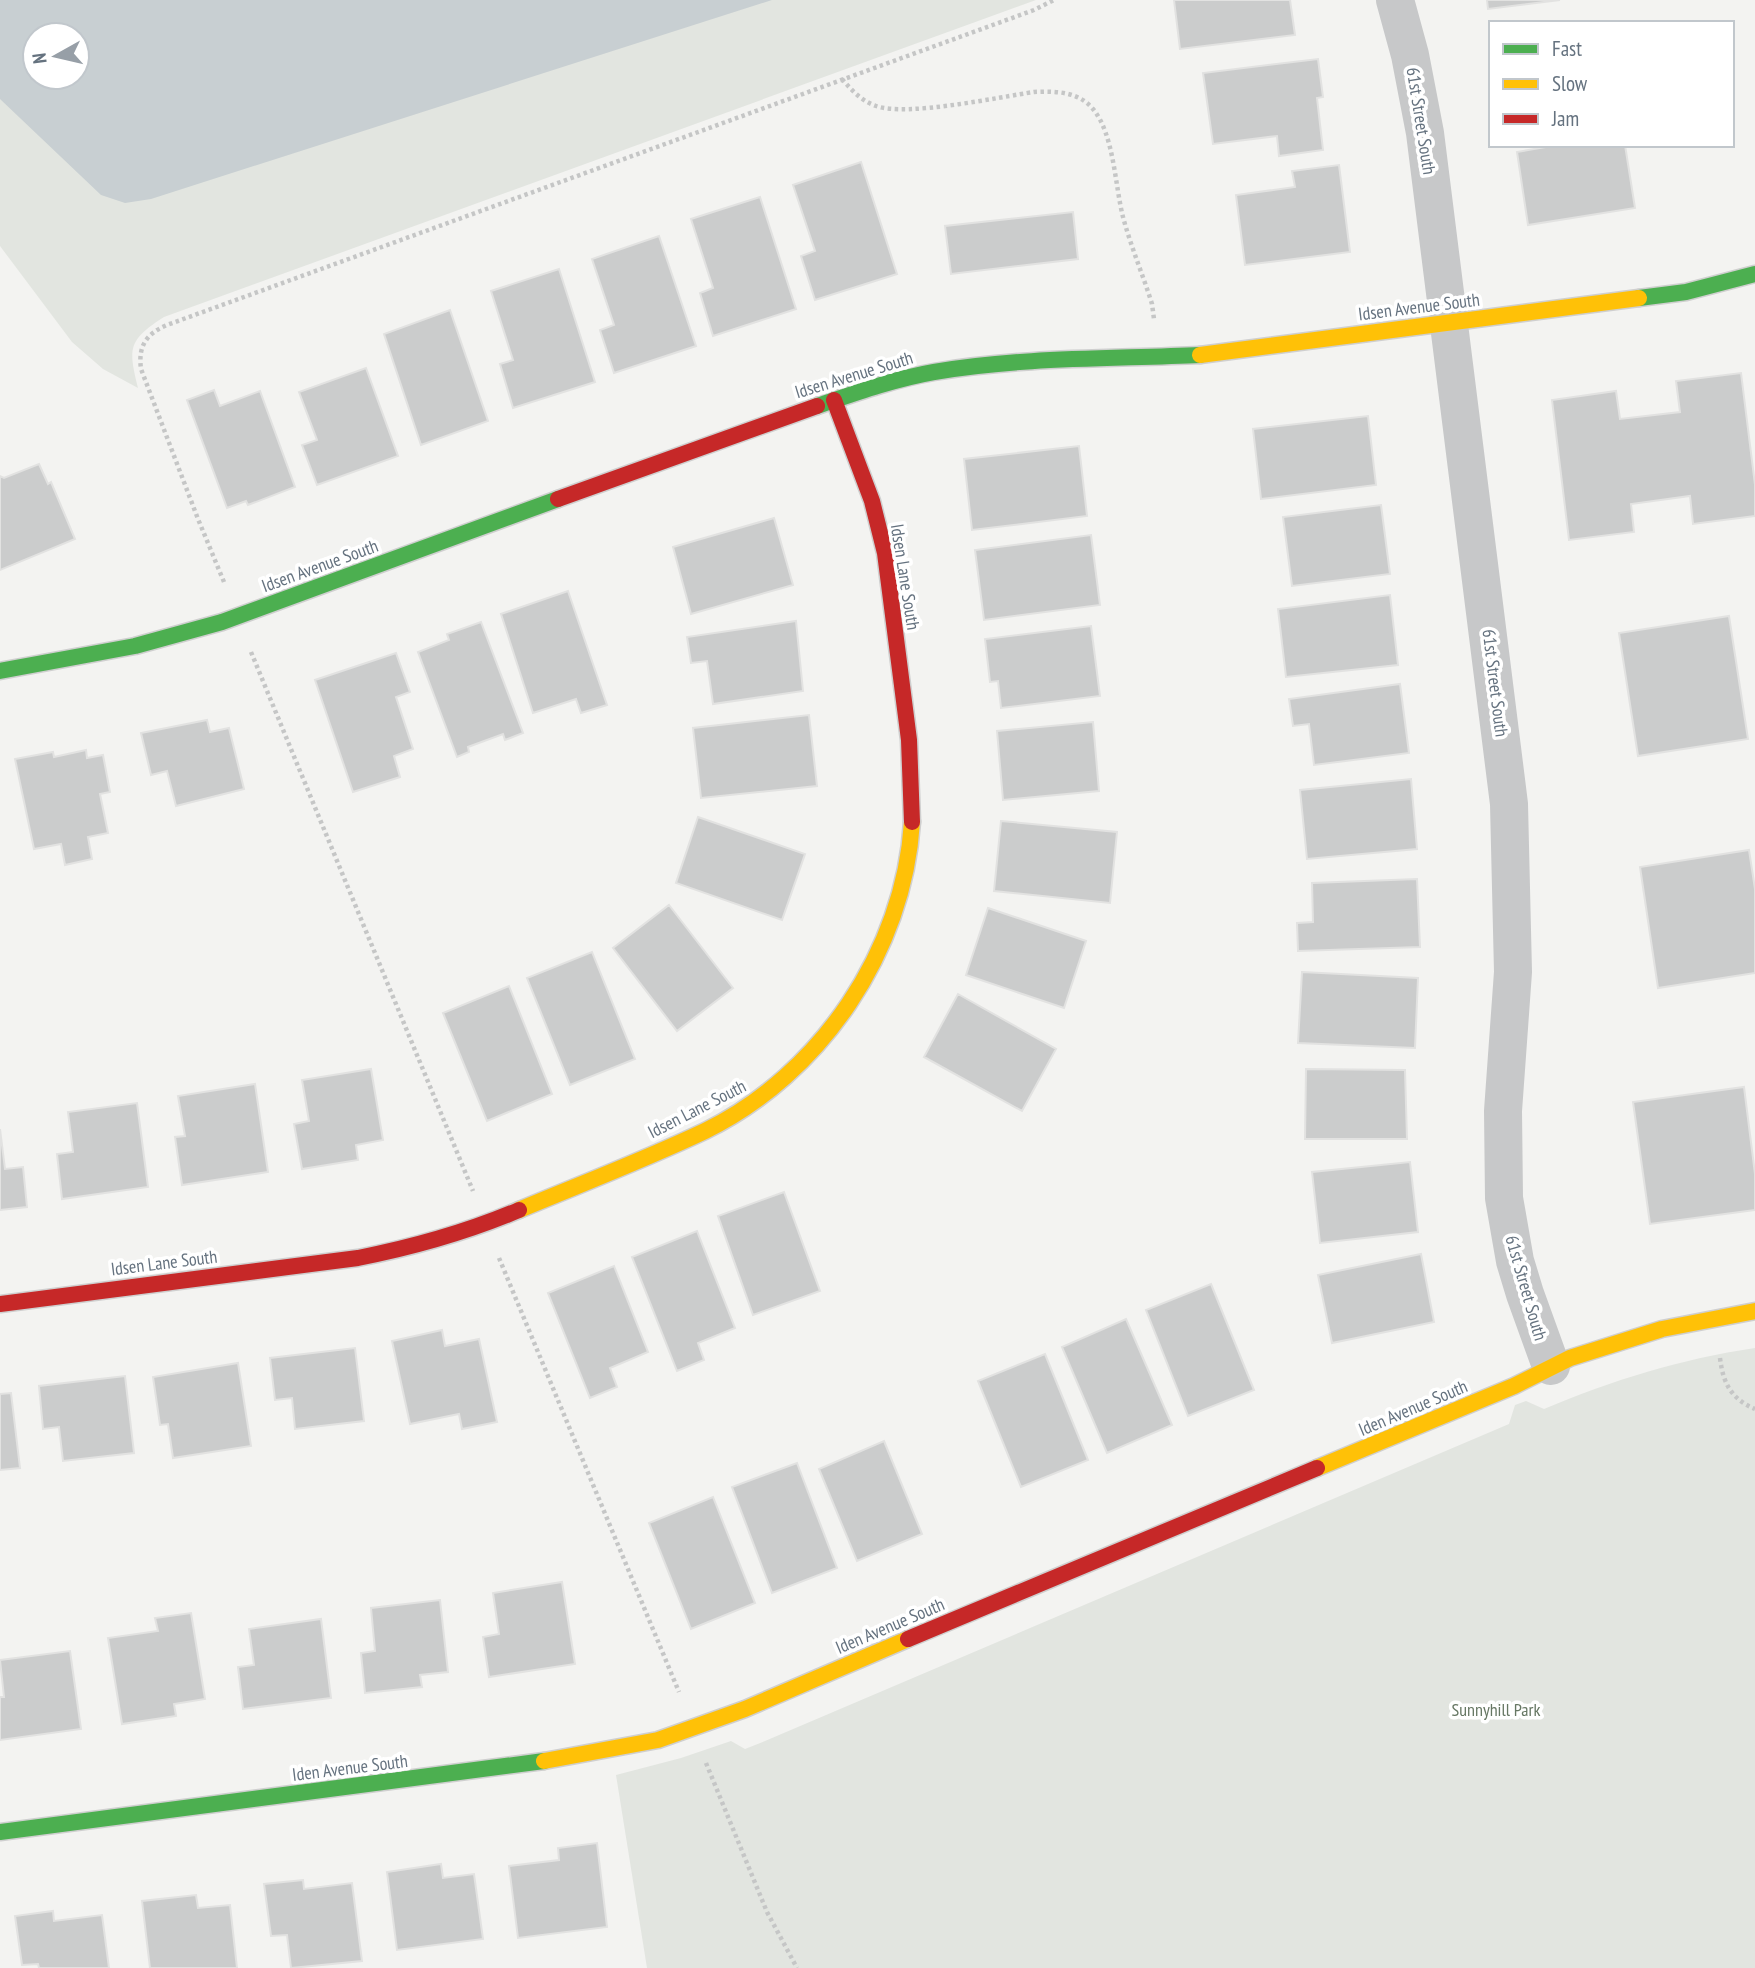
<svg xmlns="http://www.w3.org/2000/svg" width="1755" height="1968" viewBox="0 0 1755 1968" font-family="'PT Sans Narrow',sans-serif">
<rect width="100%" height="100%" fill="#f3f3f1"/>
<path fill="#e2e5e0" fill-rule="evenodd" d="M0,0h1036l-872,317c-36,23 -36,31 -26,71l-35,-19 -31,-27 -72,-96zM35,35h42v42h-42z
M1755,1348v620h-1108l-31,-193 65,-17 50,-17 14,8 20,-8 744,-317 6,-19 11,-4 18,8c69,-29 137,-50 211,-61z"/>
<path fill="#c8cfd2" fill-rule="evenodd" d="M0,0h772l-621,199 -26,4 -24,-8 -101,-96zM35,35h42v42h-42z"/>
<path fill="#cbcccc" stroke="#e2e2e1" stroke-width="2" d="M1174,0h116l5,35 -115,14z
M1487,0h73l-72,9z
M1318,59l5,38 -6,1 6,52 -44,6 -2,-20 -64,8 -10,-71z
M1557,145h68l10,63 -107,17 -11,-73z
M861,162l36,112 -82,26 -14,-44 14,-5 -22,-66z
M1339,165l11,87 -105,13 -9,-70 59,-8 -3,-16z
M760,197l36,112 -83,27 -13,-43 13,-5 -22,-69z
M1073,212l5,47 -127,15 -6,-48z
M659,236l37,110 -82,27 -14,-43 14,-5 -22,-66z
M559,269l36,113 -82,26 -13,-44 13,-4 -22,-69z
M450,310l38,111 -67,24 -37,-111z
M366,368l32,88 -81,29 -15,-40 15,-5 -18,-48z
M1741,373l14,112v31l-62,8 -3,-28 -59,8 3,28 -65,8 -17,-140 64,-9 4,28 60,-7 -4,-31z
M214,390l6,16 40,-15 35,96 -47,18 -2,-4 -19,7 -40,-108z
M1368,416l8,69 -115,14 -8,-70z
M1079,446l8,70 -115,14 -8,-71z
M39,464l9,20 3,-2 24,57 -75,31v-94l4,2z
M1381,505l9,69 -98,12 -9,-69z
M774,518l19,67 -102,29 -18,-67z
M1091,535l9,70 -116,15 -9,-70z
M568,591l39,114 -26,8 -5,-14 -43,14 -32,-99z
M1390,595l8,70 -112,12 -8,-68z
M1729,616l19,123 -110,17 -19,-123z
M796,621l7,70 -90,13 -6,-43 -16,2 -4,-26z
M481,622l42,111 -18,7 -2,-6 -35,13 1,5 -12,5 -39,-105 31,-12 -2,-6z
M1091,626l9,70 -99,12 -3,-27 -8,1 -5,-43z
M396,653l14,39 -14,5 17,52 -19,7 6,21 -47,15 -38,-112z
M1400,684l9,69 -95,12 -5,-41 -16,2 -4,-27z
M809,715l8,71 -116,12 -8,-70z
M207,720l3,12 19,-4 15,61 -68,17 -9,-35 -16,4 -10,-42z
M1093,722l6,69 -96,9 -6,-69z
M86,750l1,8 16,-3 7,37 -10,2 8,39 -20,4 4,22 -27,6 -4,-21 -27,5 -19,-90 38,-7 1,5z
M1411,779l6,70 -110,10 -7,-69z
M698,817l107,37 -23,66 -106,-37z
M1001,821l116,11 -7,71 -116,-12z
M1749,850l6,39v84l-97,15 -18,-121z
M1417,879l3,68 -122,4 -1,-28 16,-1 -1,-39z
M669,905l64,83 -56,43 -64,-83z
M988,908l98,33 -22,67 -98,-33z
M592,952l43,107 -65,26 -43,-107z
M1302,972l116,6 -3,70 -117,-5z
M509,986l43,108 -65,27 -44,-108z
M958,994l98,55 -34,62 -98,-54z
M371,1069l12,71 -27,5 2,15 -56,9 -8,-45 15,-3 -7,-41z
M1306,1069l99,1 2,69h-102z
M255,1084l13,88 -86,13 -7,-48 10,-1 -7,-40z
M1744,1087l11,87v36l-105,14 -17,-122z
M137,1103l11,84 -86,12 -5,-45 16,-2 -5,-40z
M0,1129l5,40 18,-2 4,40 -27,3z
M1410,1162l8,70 -98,11 -8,-71z
M784,1192l36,99 -67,24 -35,-99z
M697,1231l38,97 -37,15 6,17 -27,11 -45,-114z
M1421,1254l13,68 -102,21 -14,-68z
M614,1266l34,86 -38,16 7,19 -27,11 -42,-105z
M1211,1284l43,106 -66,26 -42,-106z
M1126,1319l46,106 -65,28 -45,-106z
M442,1330l3,16 34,-7 18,83 -35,7 -3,-15 -49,10 -18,-83z
M355,1348l9,73 -69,8 -3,-31 -17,2 -5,-42z
M1045,1354l43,106 -67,27 -43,-106z
M238,1363l13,83 -78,12 -5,-34 -8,1 -7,-48z
M125,1376l9,77 -71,8 -4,-34 -16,2 -4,-43z
M11,1393l9,75 -20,2v-76z
M884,1441l38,93 -65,27 -38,-92z
M797,1463l40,105 -65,25 -40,-106z
M713,1497l42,106 -64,26 -42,-106z
M562,1582l13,82 -86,13 -6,-40 16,-3 -6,-41z
M440,1600l8,72 -28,3 2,12 -57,6 -4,-40 14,-2 -4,-43z
M191,1613l14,86 -31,5 2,12 -54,8 -14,-86 50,-7 -3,-13z
M321,1619l10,79 -88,11 -5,-42 16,-2 -5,-36z
M70,1651l11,78 -81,11v-43h4l-4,-37z
M597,1843l10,84 -89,11 -9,-72 50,-6 -1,-12z
M441,1864l2,14 31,-4 9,65 -86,11 -10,-78z
M303,1880l1,9 48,-6 10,78 -71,7 -4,-33 -16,1 -7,-52z
M196,1895l2,13 32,-3 7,63h-87l-8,-67z
M53,1911l1,10 48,-6 7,53h-70l-1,-4 -16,1 -7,-49z"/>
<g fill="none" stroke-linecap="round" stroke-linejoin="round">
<g stroke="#cfcfcf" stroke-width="19">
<path id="fast" d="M1639,298l47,-6 69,-18
M817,406c38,-13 77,-27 117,-34 87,-15 178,-13 266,-17
M0,671l135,-25 87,-24 336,-123
M0,1832l544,-71"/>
</g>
<g stroke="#cfcfcf" stroke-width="19">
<path id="slow" d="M1200,355l439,-57
M519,1210c62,-26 125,-50 186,-79 116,-57 199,-180 207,-309
M1317,1468l197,-82 56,-28 92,-29 93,-18
M544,1761l114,-21 87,-31 163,-70"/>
</g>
<g stroke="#cfcfcf" stroke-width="19">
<path id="jam" d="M834,400l38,101 13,52 24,187 3,82
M558,499l259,-93
M0,1304l358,-46c56,-11 109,-26 161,-48
M908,1639l409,-171"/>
</g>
<path stroke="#c5c6c6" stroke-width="4.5" stroke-dasharray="3.5 3.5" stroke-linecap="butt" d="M842,79c10,12 20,22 34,27 30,11 123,-9 158,-14 21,-1 44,-1 59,17 21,25 22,77 30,108 8,30 20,58 29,87l2,15
M224,582l-26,-63 -57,-150c-3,-23 5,-35 26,-44l867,-315 20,-10
M251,652l222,539
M499,1258l180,434
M1720,1358c3,25 11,41 35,51
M706,1763l61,149 30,56"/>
<path stroke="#c7c8c9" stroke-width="38" d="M1395,0l15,55 15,78 84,671 4,168 -10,139 1,87 11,63 10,33 26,72"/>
<use href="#fast" stroke="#4caf50" stroke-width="16"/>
<use href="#slow" stroke="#ffc107" stroke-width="16"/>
<use href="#jam" stroke="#c62828" stroke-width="16"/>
</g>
<g text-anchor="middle" stroke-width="7" stroke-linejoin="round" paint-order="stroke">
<g font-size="18" fill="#65727f" stroke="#fff">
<text transform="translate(1421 121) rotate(81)" y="6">61st Street South</text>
<text transform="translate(1419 307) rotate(-7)" y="6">Idsen Avenue South</text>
<text transform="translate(854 375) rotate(-17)" y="6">Idsen Avenue South</text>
<text transform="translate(320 566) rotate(-20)" y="6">Idsen Avenue South</text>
<text transform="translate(905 577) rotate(81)" y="6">Idsen Lane South</text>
<text transform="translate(1495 683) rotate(83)" y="6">61st Street South</text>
<text transform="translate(697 1109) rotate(-27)" y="6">Idsen Lane South</text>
<text transform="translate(164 1263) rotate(-7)" y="6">Idsen Lane South</text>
<text transform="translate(1526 1288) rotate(74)" y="6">61st Street South</text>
<text transform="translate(1413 1408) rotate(-23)" y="6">Iden Avenue South</text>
<text transform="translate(890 1626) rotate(-23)" y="6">Iden Avenue South</text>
<text transform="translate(350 1768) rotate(-7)" y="6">Iden Avenue South</text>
</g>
<g font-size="18" fill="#667763" stroke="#fff">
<text x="1496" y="1716">Sunnyhill Park</text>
</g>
</g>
<rect x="1489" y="21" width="245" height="126" fill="#ffffff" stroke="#c1c7cc" stroke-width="2"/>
<rect x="1503" y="44" width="35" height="10" fill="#4caf50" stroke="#c1c7cc" stroke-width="2"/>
<text x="1552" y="56" font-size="21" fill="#65727f">Fast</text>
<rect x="1503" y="79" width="35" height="10" fill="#ffc107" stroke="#c1c7cc" stroke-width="2"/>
<text x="1552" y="91" font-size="21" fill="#65727f">Slow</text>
<rect x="1503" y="114" width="35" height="10" fill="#c62828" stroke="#c1c7cc" stroke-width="2"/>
<text x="1552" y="126" font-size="21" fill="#65727f">Jam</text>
<g transform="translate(56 56) rotate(262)"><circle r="33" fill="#ffffff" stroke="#c1c7cc" stroke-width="2"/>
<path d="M0-5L12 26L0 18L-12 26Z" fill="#979fa7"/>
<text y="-10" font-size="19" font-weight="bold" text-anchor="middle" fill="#65727f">N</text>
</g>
</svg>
